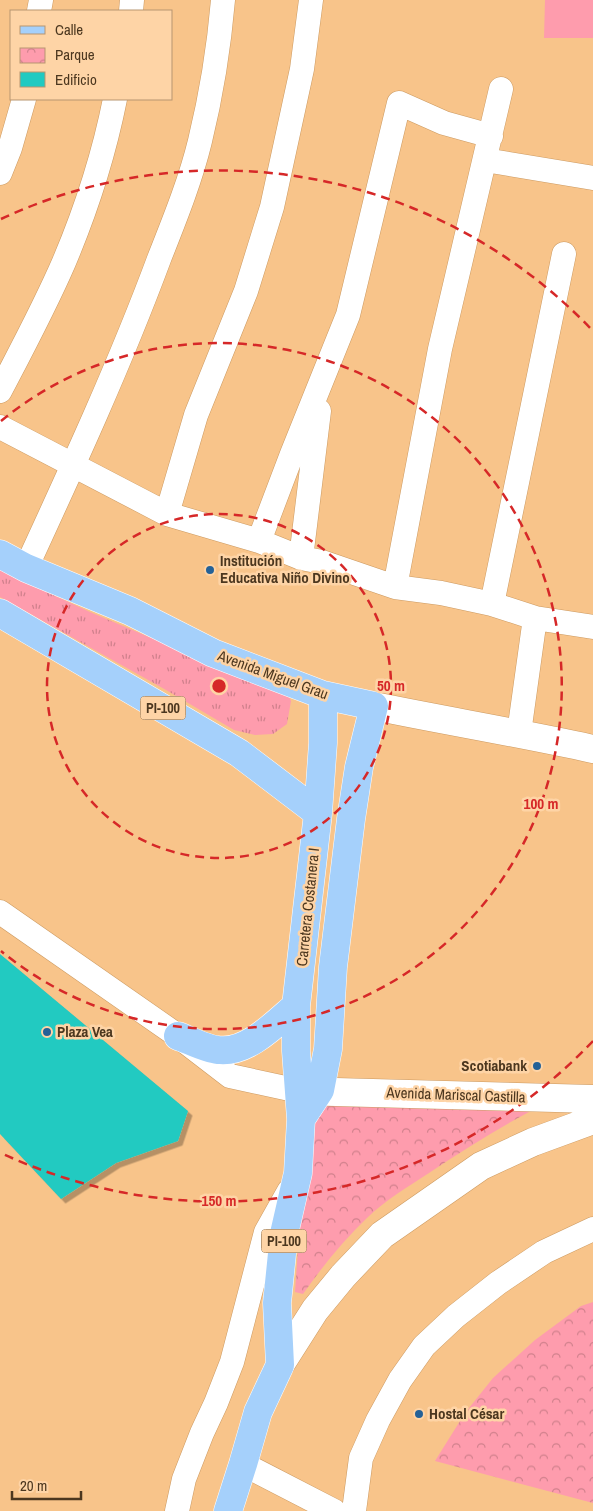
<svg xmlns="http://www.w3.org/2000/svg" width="593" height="1511" viewBox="0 0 593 1511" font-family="'Archivo Narrow',sans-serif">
<defs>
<pattern id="grass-tufts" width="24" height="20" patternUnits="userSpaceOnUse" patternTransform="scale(1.25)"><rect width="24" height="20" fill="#fe9cad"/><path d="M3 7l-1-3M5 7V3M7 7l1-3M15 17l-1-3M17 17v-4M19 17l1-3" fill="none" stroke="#d0808c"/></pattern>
<pattern id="park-crowns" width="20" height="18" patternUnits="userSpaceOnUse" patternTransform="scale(1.25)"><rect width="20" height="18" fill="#fe9cad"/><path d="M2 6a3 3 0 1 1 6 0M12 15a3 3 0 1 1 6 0" fill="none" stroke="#d0808c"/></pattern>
<filter id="shadow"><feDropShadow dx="4.5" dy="4.5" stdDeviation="0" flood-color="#0004"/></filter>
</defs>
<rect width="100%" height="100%" fill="#f8c48a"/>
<path fill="url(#grass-tufts)" d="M0,570l90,42 97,41 98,35 6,13 -4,23 -14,10 -18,1 -21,-5 -68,-40 -166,-93z"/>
<path fill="url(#park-crowns)" d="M558,1097c-45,22 -87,48 -129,76 -20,13 -45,28 -62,45 -24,23 -45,49 -64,76l-8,-2 12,-173 16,-19z
M593,1302v201l-158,-42 30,-48 28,-35 42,-38 46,-34z"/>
<path fill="#fe9cad" d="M545,0h48v38h-49z"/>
<path fill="#21cac1" filter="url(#shadow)" d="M0,954l188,157 -10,30 -62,22 -55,36 -61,-65z"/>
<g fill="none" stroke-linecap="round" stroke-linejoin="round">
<g stroke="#cc9a61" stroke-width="25">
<path id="minor" d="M39,11l2,-11
M131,11l1,-11
M485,160l108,18
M0,173l10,-25 14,-49
M0,391c22,-42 45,-85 64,-129 22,-52 40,-108 51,-163
M0,427l167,87 92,27 42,17 21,4 73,25 46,6 51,11 43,14 58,9
M167,514l29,-99 50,-124 26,-84 30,-138 9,-69
M259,541l33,-87 56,-139 51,-212 45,20 47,13
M301,558l18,-147
M26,568c47,-102 94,-204 133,-309 15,-38 31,-77 41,-118 11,-45 19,-94 23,-141
M395,587l45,-238 61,-260
M492,604l72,-350
M519,733l16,-115
M0,912l178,124 52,40 69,15
M243,1464l91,47
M177,1511l7,-32 18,-46 14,-30 16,-41 34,-130 23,-41
M354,1511l7,-53 17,-38 22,-40 24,-34 32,-30 42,-33 46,-31 49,-23"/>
</g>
<g stroke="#cc9a61" stroke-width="29">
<path id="secondary" d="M374,706c73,15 146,27 219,43
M299,1091l294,8
M280,1365l35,-55 28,-34 39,-41 99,-69 52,-24 60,-22"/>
</g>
<g stroke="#fff" stroke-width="29">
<path id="primary" d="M0,554l26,14 104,43 83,42 110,42 51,11 -15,61 -8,52 -18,148 -5,82 -8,41 -19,29
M0,613l239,140 79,60
M178,1036c11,4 28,13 40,14 29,4 58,-27 78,-44
M228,1511l15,-47 15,-52 22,-47 -3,-62 7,-69 14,-61 3,-54 -5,-68v-45l22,-193 5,-70v-48"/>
</g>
<use href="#minor" stroke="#fff" stroke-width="24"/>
<use href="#secondary" stroke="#fff" stroke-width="28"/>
<use href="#primary" stroke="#a5d0fb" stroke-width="28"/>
</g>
<g fill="none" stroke="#d62828" stroke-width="2.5" stroke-dasharray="9 6">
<circle cx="219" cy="686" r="172"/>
<path d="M1 421A343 343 0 1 1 1 951"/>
<path d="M593 1041A515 515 0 0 1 1 1153M1 219A515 515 0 0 1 593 331"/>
</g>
<g fill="#246197" stroke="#fed4a6" stroke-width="2">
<circle cx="210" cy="570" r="5"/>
<circle cx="47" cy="1032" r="5"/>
<circle cx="537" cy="1066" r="5"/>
<circle cx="419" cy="1414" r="5"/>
</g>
<g text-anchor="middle" stroke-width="5" stroke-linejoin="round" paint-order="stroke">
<g fill="#fed4a6" stroke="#816648" stroke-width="1">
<rect x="140.5" y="696.5" width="45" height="23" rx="4"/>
<rect x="261.5" y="1229.5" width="45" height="23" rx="4"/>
</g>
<g font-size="14" font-weight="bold" fill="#4c371f">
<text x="163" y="713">PI-100</text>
<text x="284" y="1246">PI-100</text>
</g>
<g font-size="15" font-weight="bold" fill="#4c371f" stroke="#fed4a6" text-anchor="start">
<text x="220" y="566">Institución<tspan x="220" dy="17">Educativa Niño Divino</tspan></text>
<text x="57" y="1037">Plaza Vea</text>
<text x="527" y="1071" text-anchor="end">Scotiabank</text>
<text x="429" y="1419">Hostal César</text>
</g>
<g font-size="15" fill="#4c371f" stroke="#fed4a6">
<text transform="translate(273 675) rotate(20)" y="5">Avenida Miguel Grau</text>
<text transform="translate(308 907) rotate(-84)" y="5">Carretera Costanera I</text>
<text transform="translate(456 1095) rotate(2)" y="5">Avenida Mariscal Castilla</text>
</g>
</g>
<circle cx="219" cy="686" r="8" fill="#d62828" stroke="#fed4a6" stroke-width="2.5"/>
<g font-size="15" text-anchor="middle" font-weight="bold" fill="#d62828" stroke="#fed4a6" stroke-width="5" stroke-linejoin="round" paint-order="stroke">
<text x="391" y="691">50 m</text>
<text x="541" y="809">100 m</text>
<text x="219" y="1206">150 m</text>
</g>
<rect x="10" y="10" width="162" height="90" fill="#fed4a6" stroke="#b79570"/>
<rect x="20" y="26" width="25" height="8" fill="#a5d0fb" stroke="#b79570"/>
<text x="55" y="35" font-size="15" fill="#4c371f">Calle</text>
<rect x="20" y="48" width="25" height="15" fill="url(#park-crowns)" stroke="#b79570"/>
<text x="55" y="60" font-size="15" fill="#4c371f">Parque</text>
<rect x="20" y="72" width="25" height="15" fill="#21cac1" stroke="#b79570"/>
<text x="55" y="85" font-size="15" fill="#4c371f">Edificio</text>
<path d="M12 1491v8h69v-8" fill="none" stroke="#4c371f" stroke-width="2.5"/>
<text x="20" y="1491" font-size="15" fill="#4c371f" stroke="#fed4a6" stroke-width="4" paint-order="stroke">20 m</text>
</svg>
